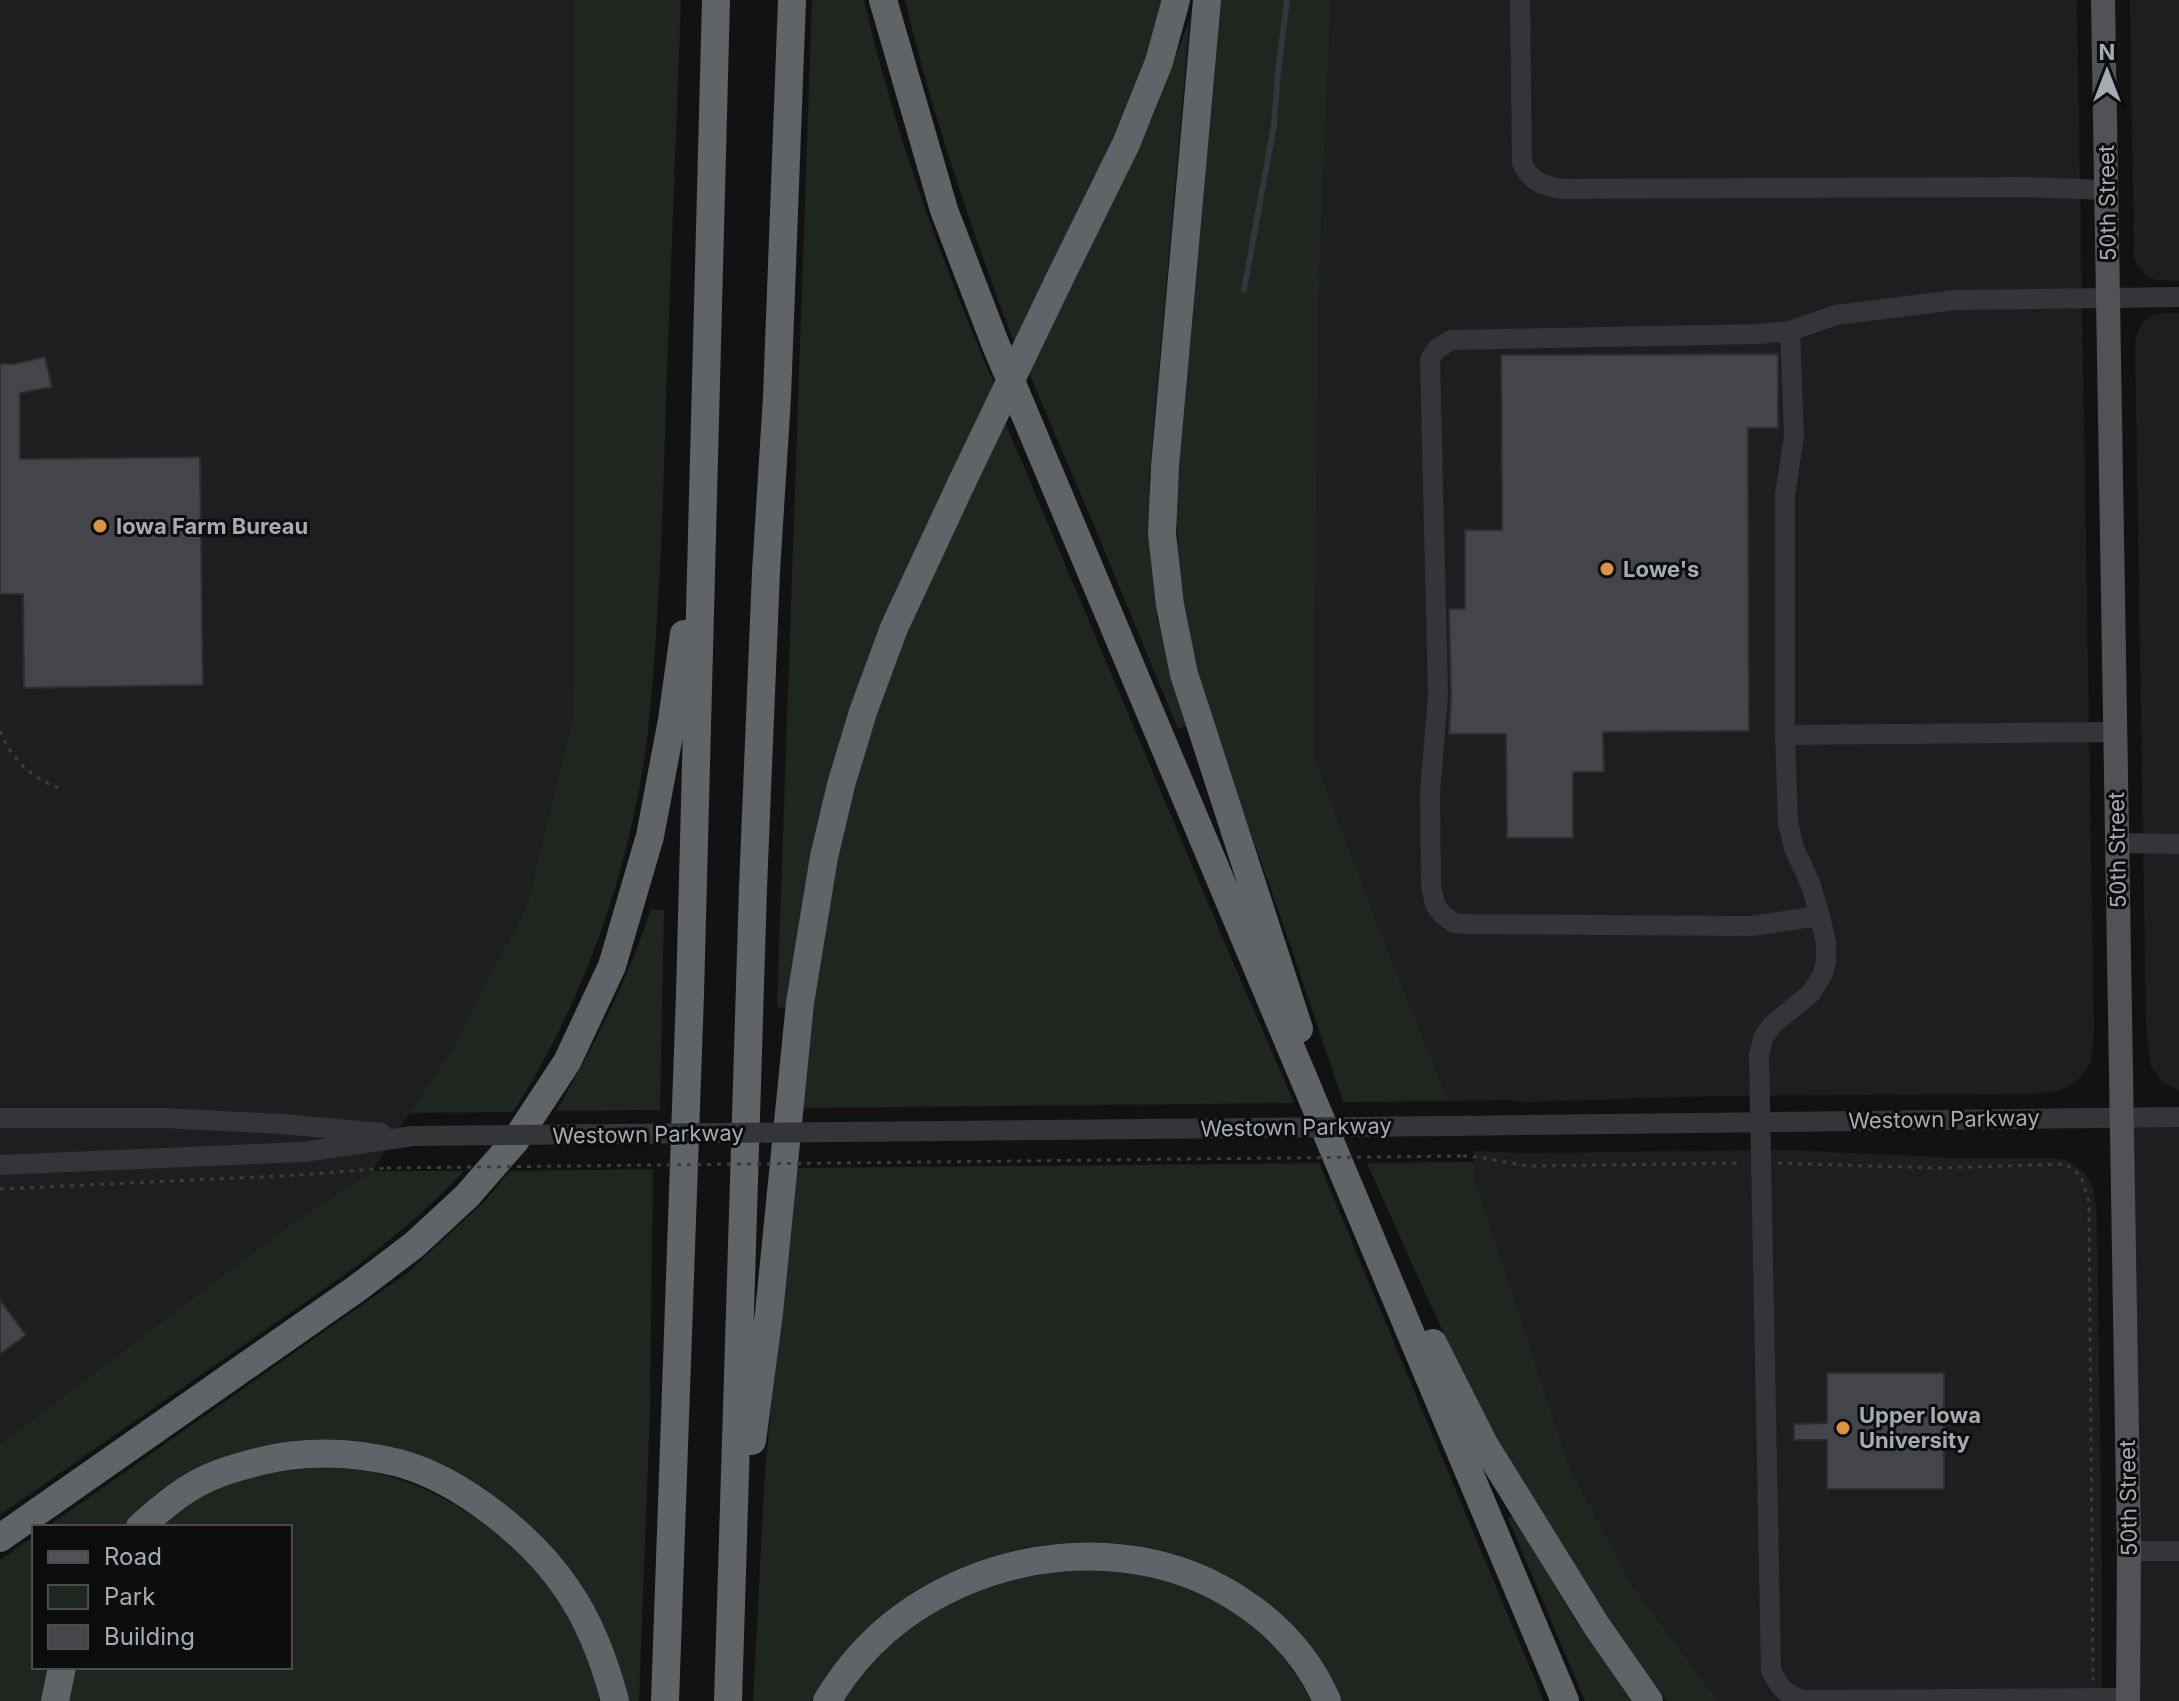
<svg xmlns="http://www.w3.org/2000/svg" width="2179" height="1701" viewBox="0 0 2179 1701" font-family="Inter,sans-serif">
<rect width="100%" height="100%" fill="#121213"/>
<path fill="#1e1e20" d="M0,0h574l-1,716 -45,187 -75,145 -81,123 -82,54 -290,219z
M1331,0h746l17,1031 -3,30 -4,8 -12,14 -17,8 -23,3 -321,2 -192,6 -13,-2 -60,1 -55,-134 -80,-210 5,-476z
M2130,0h49v281l-23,-1 -8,-3 -11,-12 -3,-8z
M2161,313h18v778l-17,-9 -11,-15 -5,-38 -11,-687 4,-14 4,-6 11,-7z
M2179,1117v584h-51l-6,-583z
M1788,1150l171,8h96l10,2 9,5 10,7 7,10 3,11 3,23 5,358v127h-384l-91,-123 -59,-115 -93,-283 -2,-29 56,2z"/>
<path fill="#1f251f" d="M574,0h107c-5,133 -10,266 -15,400 -2,82 -5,165 -11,248 -3,42 -6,85 -13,126 -21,119 -63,236 -129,338l-103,1 43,-65 75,-145 45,-187z
M812,0h52c31,133 77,261 131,386l-89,197 -113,426 -16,-2z
M905,0h257l-14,55 -25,62 -108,228c-43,-114 -82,-227 -110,-345z
M1219,0h112l-12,281 -5,476 80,210 55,134 -106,1c-25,-75 -50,-150 -76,-224 -28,-79 -61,-160 -78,-242 -12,-60 -14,-120 -11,-181z
M1190,18l-41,462 8,137 29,109 -8,3 -83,-201 -66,-155 123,-254z
M1005,422l222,526 67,155 -495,5 23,-212 63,-225z
M651,909l13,1 -4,200 -104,1c38,-64 71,-130 95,-202z
M1474,1162l1,18 93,283 59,115 91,123h-51c-55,-73 -106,-150 -152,-229 -57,-99 -101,-205 -148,-309z
M1319,1163l225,538h-207l-82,-106 -32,-21 -40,-16 -44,-9 -126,5 -187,125 -15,22h-58l12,-230 29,-303z
M653,1169l-3,242 -11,290h-15l-54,-124 -175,-124 -211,23 -28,18 -33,33h-76l359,-253 79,-73 25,-30z
M372,1171h92c-35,38 -74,69 -114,100l-350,244v-71l290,-219z
M306,1466c29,1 58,3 86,11 103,33 187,116 208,224h-536l8,-34h218v-140h-134l45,-32 34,-16z
M1513,1516l63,105 57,80h-48l-77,-183z
M34,1536v131h13l-6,34h-41v-141z
M1074,1570c25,0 52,-1 75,5 74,19 127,57 162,126h-472c13,-16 26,-33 40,-47 54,-53 122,-77 195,-84z"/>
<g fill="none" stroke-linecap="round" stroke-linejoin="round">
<path stroke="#2f383c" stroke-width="6" d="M1244,290l30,-165 4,-53 9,-72"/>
</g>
<path fill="#444548" stroke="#2c2d2f" stroke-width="2" d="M1778,354v74h-30l1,303 -146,1 1,40h-31v66h-66l-1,-104h-57l2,-39 -2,-86h16v-79h37l-1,-175z
M45,357l7,30 -32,6v66l180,-2 3,228 -179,3 -1,-94h-23v-230h14z
M0,1300l26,35 -26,19z
M1827,1373h117v116h-117v-49h-33v-16l33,-1z"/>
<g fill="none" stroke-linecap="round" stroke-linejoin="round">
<path stroke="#3a3c3f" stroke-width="3" stroke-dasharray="4 6" stroke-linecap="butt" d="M0,731c12,30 34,49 64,59
M1463,1156l14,1 51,9 215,-3
M1778,1163l159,5 129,-4 15,12 8,26 4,478
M0,1189l300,-14 87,-7"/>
<path stroke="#333538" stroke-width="20" d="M1520,0l2,163c9,19 21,23 41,26l465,-2 78,3
M1790,331l4,105 -9,59v240l3,88 6,25 16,35 10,33 6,27v18l-3,13 -12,19 -39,32 -9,13 -4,18 12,614c9,18 13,24 33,30l324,-2
M1785,735l331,-3
M2118,843l61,1
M1820,916l-69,10 -284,-2 -13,-1 -11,-8 -8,-10 -4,-20 -1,-92 8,-98 -8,-336 7,-10 14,-9 308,-6 31,-3 46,-16 119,-15 224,-3
M0,1118h162l120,6 99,9
M1450,1126l729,-9
M0,1165l303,-13 110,-16
M2129,1551h50"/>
<path stroke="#505256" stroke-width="24" d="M2103,0l26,1551 -1,150"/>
<path stroke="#606368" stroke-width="28" d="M883,0l61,210 51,133 570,1358
M1207,0l-42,466 -3,68 8,71 14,69 115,355
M1058,282l68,-138 33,-82 17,-62
M1433,1343l51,101 112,181 53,76
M752,1441l17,-128 31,-310 24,-146 17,-72 22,-73 31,-84 68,-146
M140,1527c18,-16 36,-32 58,-44 20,-11 41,-16 63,-22 45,-11 93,-9 138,2 62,17 133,74 168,126 23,33 38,74 48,112
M0,1538l356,-249 58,-44 53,-49 48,-55 52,-79 45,-96 38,-130 22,-116 12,-86
M55,1701l7,-34
M665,1701l25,-707 26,-994
M728,1701l25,-813 13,-316 11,-175 15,-397
M827,1701c15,-25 36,-51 58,-70 97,-83 249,-102 356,-30 38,25 68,58 86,100"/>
<path stroke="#3a3c3f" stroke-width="3" stroke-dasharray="4 6" stroke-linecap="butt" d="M387,1168l1076,-12"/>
<path stroke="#333538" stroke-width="20" d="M413,1136l1037,-10"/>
<path stroke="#606368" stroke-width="28" d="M962,482l96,-200"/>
</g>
<g fill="#db9342" stroke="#0d0d0e" stroke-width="3">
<circle cx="100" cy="526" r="8"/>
<circle cx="1607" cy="569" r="8"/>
<circle cx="1843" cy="1428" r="8"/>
</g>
<g text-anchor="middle" stroke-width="6" stroke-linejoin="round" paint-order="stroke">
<g font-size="22" fill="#a5abb2" stroke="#0d0d0e">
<text transform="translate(2107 203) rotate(-91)" y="8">50th Street</text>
<text transform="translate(2117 850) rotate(-91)" y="8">50th Street</text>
<text transform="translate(1944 1119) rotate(-1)" y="8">Westown Parkway</text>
<text transform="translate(1296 1127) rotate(-1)" y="8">Westown Parkway</text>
<text transform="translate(648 1134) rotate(-1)" y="8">Westown Parkway</text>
<text transform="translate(2128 1498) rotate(-91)" y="8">50th Street</text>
</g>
<g font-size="22" font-weight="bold" fill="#a5abb2" stroke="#0d0d0e" text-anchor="start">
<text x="116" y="534">Iowa Farm Bureau</text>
<text x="1623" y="577">Lowe's</text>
<text x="1859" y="1423">Upper Iowa<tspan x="1859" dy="25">University</tspan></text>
</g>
</g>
<rect x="32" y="1525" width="260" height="144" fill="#0d0d0e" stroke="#4a4c50" stroke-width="2"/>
<rect x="48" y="1551" width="40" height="12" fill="#505256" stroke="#4a4c50" stroke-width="2"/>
<text x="104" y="1565" font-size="24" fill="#a5abb2">Road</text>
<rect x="48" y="1585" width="40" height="24" fill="#1f251f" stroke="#4a4c50" stroke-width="2"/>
<text x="104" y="1605" font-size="24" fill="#a5abb2">Park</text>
<rect x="48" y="1625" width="40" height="24" fill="#444548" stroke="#4a4c50" stroke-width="2"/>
<text x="104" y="1645" font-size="24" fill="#a5abb2">Building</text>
<g transform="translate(2107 72)" stroke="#0d0d0e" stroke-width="6" paint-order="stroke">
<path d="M0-6L14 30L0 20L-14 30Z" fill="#a5abb2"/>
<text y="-12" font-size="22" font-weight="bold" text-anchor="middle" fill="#a5abb2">N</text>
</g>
</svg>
